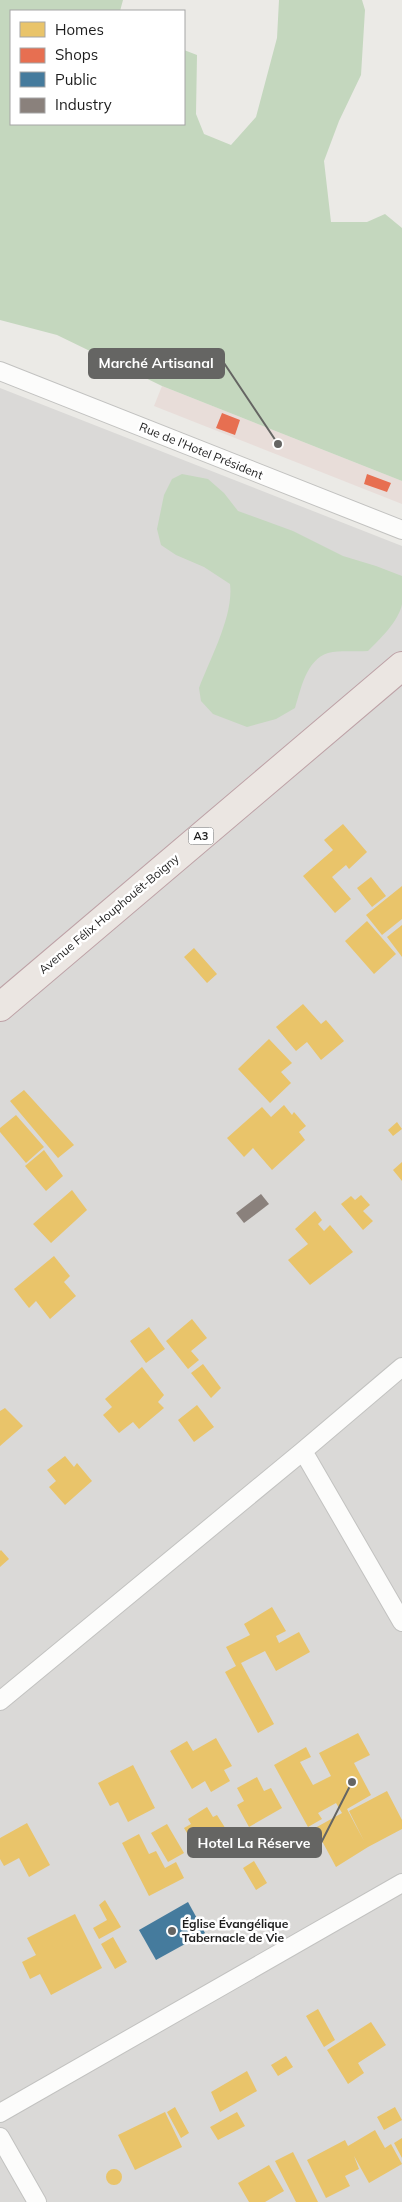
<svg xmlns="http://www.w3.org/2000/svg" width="402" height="2202" viewBox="0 0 402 2202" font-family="Mulish,sans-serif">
<rect width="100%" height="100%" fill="#ebeae6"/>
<path fill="#dad9d7" d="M0,388l402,158v1656h-402z"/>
<path fill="#e8ddd9" d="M162,386l240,95v23l-248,-98z"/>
<path fill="#c4d7be" d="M0,0h123l-3,11h-109v113h173v-74l13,5 -1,59 8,20 27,11 25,-28 21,-79 2,-38h83l3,10 -4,65 -22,46 -15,40 7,61h36l18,-8 17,14v253l-240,-95 -105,-51 -57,-15z
M182,474l26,5 16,14 14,18 55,20 50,25 33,10 26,10c0,9 0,19 0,28 -3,17 -22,35 -34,47 -12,1 -28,-1 -40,2 -22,7 -27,36 -33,55l-19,11 -29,8 -34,-13 -12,-13 -2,-13c11,-29 35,-73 31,-104l-26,-17 -28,-12 -15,-10 -4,-16 7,-34 8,-16z"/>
<path fill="#e9c46a" d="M343,824l24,28 -18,17 -3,-4 -14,12 19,22 -16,14 -32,-37 30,-26 -9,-10z
M371,877l15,19 -14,11 -15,-19z
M402,886v33l-20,16 -16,-20z
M367,921l29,33 -22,20 -29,-33z
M402,925v32l-15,-20z
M194,948l23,26 -10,9 -23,-26z
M303,1004l18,20 5,-4 18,21 -23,19 -14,-18 -11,9 -20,-24z
M269,1039l23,24 -11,9 10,11 -21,20 -32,-34z
M24,1090l50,55 -16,13 -48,-57z
M284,1105l8,10 2,-3 12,14 -7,6 6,8 -33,30 -19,-22 -9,9 -17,-19 35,-31 9,10z
M16,1115l28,32 -18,16 -26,-31v-4z
M397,1122l5,7 -9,7 -5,-6z
M44,1150l19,26 -17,15 -21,-25z
M402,1162v19l-9,-11z
M72,1190l15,20 -36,33 -18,-19z
M361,1195l9,10 -7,6 10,10 -10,9 -22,-26 10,-8 4,4z
M315,1211l7,9 -4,4 6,7 6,-6 23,27 -43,33 -22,-25 20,-16 -13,-15z
M54,1256l16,20 -6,6 12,14 -26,23 -14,-18 -7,7 -15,-19z
M192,1319l15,19 -16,13 8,9 -11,9 -22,-28z
M149,1327l16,22 -19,14 -16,-22z
M203,1364l18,24 -10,10 -20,-25z
M142,1367l22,28 -6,7 6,6 -25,21 -6,-7 -14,11 -16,-18 9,-8 -7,-8z
M197,1405l17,22 -20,15 -16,-22z
M5,1408l18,18 -23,20v-35z
M65,1456l9,11 3,-4 15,18 -27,24 -16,-18 7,-6 -9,-11z
M1,1550l8,9 -9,8v-16z
M272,1607l14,24 -10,5 3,7 20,-11 11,20 -34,19 -11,-20 -24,12 33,61 -16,9 -33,-61 11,-6 -10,-19 24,-12 -6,-11z
M358,1733l12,22 -16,8 17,32 -24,14 17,32 -15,-30 38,-20 15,29v9l-34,18 -32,20 -21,-39 27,-15 -6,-10 -18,10 4,6 -14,8 -34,-62 32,-18 5,10 -11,5 13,23 18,-9 -12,-23z
M216,1738l16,28 -8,4 6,11 -19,11 -6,-11 -13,8 -22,-38 17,-10 6,10z
M133,1765l22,43 -27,14 -10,-20 -8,4 -12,-23z
M257,1777l7,14 7,-3 11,20 -33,19 -12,-22 7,-4 -7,-13z
M207,1807l6,10 4,-2 12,19 -30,19 -15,-25 7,-4 -3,-5z
M27,1823l23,42 -21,12 -10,-19 -15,8 -4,-7v-21z
M167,1824l17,29 -16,9 -17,-29z
M139,1834l10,20 7,-3 9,17 11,-6 8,16 -35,18 -27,-53z
M254,1861l13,22 -11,7 -13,-22z
M105,1900l16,27 -22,12 -6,-11 14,-8 -8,-15z
M75,1914l27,54 -51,27 -11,-21 -10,5 -8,-17 14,-7 -9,-17z
M113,1937l14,25 -12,7 -14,-25z
M318,2009l17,31 -11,7 -18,-31z
M371,2022l15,23 -28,18 6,10 -16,11 -21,-34z
M286,2056l7,11 -15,9 -7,-11z
M247,2071l10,20 -37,21 -9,-20z
M175,2107l14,26 -8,5 -14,-26z
M395,2107l7,13 -18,10 -7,-13z
M165,2112l17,35 -47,23 -17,-35z
M237,2112l8,14 -27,14 -8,-13z
M375,2130l10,18 6,-4 11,20 -33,19 -15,-27 5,13 -14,7 5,10 -24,12 -19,-38 38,-20 3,6z
M402,2138v20l-8,-15z
M293,2152l25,50h-22l-21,-41z
M269,2165l15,26 -19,11h-16l-11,-19z
M106 2177a8 8 0 1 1 16 0a8 8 0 1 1-16 0Z"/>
<path fill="#e76f51" d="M222,413l18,7 -5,15 -19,-7z
M367,474l24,9 -4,9 -23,-8z"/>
<path fill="#457b9d" d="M188,1902l17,31 -49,27 -17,-30z"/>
<path fill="#8a817c" d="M261,1194l8,10 -25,19 -8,-10z"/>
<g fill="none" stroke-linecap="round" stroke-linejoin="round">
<g stroke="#c2c2c0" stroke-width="20">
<path id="minor" d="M0,371l402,159
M303,1451l99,171
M0,1701l303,-250 99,-84
M0,2113l402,-230
M0,2137l37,65"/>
</g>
<g stroke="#bda1a6" stroke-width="30">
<path id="trunk" d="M0,1007l402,-341"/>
</g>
<use href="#minor" stroke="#fcfcfb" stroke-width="18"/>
<use href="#trunk" stroke="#ebe6e2" stroke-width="28"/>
</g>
<circle fill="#656563" stroke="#fff" stroke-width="2" cx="172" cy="1931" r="5"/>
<g text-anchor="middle" stroke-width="5" stroke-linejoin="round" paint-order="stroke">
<rect fill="#fff" stroke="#616161" stroke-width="1" x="188.5" y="827.5" width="25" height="17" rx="4"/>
<g font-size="11" font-weight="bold" fill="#1d1d1d">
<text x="201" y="840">A3</text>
</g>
<g font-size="12" fill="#1d1d1d" stroke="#fff">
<text transform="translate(201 451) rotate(22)" y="4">Rue de l'Hotel Président</text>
<text transform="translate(109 914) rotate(-40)" y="4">Avenue Félix Houphouët-Boigny</text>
</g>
<g font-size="12" font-weight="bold" fill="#1d1d1d" stroke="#fff" text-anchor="start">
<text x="182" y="1928">Église Évangélique<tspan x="182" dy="14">Tabernacle de Vie</tspan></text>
</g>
</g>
<path fill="none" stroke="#656563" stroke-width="2" d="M278 444L224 363M352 1782L321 1843"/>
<g fill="#656563" stroke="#fff" stroke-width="2">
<circle cx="278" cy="444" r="5"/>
<circle cx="352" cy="1782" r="5"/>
</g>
<g fill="#656563" stroke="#656563" stroke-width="2">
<rect x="89" y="349" width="135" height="29" rx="5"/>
<rect x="188" y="1828" width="133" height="29" rx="5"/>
</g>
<g font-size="14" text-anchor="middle" font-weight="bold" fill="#fff">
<text x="156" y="368">Marché Artisanal</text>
<text x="254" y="1848">Hotel La Réserve</text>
</g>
<rect x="10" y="10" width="175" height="115" fill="#ffffff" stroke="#a5a5a5"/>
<rect x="20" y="22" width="25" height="15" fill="#e9c46a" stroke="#a5a5a5"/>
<text x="55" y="35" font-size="15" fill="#1d1d1d">Homes</text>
<rect x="20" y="48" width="25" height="15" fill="#e76f51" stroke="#a5a5a5"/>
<text x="55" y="60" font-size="15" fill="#1d1d1d">Shops</text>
<rect x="20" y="72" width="25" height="15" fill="#457b9d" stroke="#a5a5a5"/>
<text x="55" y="85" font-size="15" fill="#1d1d1d">Public</text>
<rect x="20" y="98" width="25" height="15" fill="#8a817c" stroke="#a5a5a5"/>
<text x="55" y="110" font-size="15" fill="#1d1d1d">Industry</text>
</svg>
